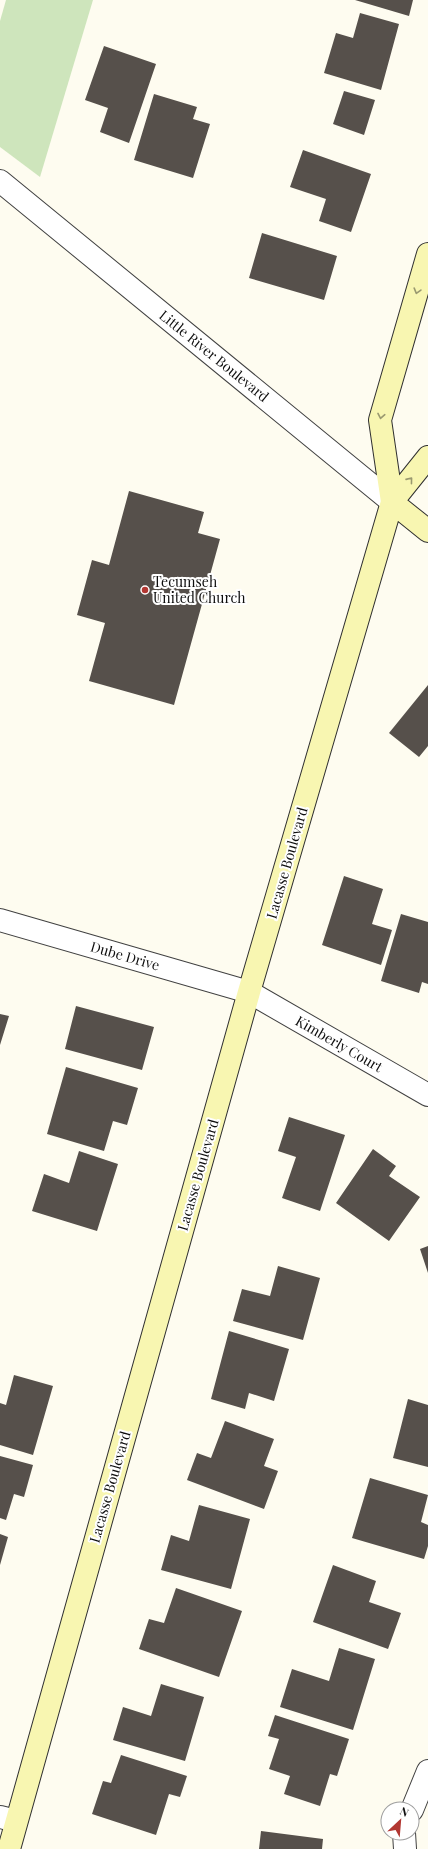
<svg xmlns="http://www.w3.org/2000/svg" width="428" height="1849" viewBox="0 0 428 1849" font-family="'Playfair Display',serif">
<rect width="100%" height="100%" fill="#fefcf0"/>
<path fill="#cee5bc" d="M6,0h87l-53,177 -40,-30v-126z"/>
<path fill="#56504b" d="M355,0h58l-4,16z
M360,13l39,11 -18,66 -57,-17 12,-40 17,5z
M104,46l52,18 -27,79 -29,-11 8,-24 -23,-8z
M344,91l31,9 -11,35 -31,-11z
M154,94l43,13 -4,12 17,5 -17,54 -59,-18z
M303,150l68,24 -20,58 -32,-11 7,-22 -36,-12z
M262,233l75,23 -13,44 -75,-22z
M129,491l75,21 -6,21 22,6 -46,166 -85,-24 16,-58 -28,-8 15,-55 17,5z
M428,685v61l-9,11 -30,-24z
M344,876l39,13 -11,35 20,6 -11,35 -59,-20z
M401,914l27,8v62l-6,-2 -3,11 -38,-12z
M76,1006l78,21 -12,43 -77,-21z
M0,1014l9,2 -9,29z
M66,1067l72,21 -11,37 -14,-4 -9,30 -57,-17z
M289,1117l56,18 -25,76 -38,-13 14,-41 -18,-6z
M373,1149l23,17 -7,10 31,21 -31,44 -53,-38z
M79,1151l39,13 -21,67 -65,-20 12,-37 25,9z
M428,1246v27l-8,-24z
M278,1266l42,12 -17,62 -70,-19 9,-32 28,7z
M229,1331l60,18 -15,52 -25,-8 -4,16 -34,-10z
M14,1375l39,11 -20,69 -33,-10v-42l6,2z
M408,1399l20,6v62l-35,-9z
M225,1421l49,18 -10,27 14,5 -14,38 -77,-29 10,-27 14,5z
M0,1456l33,9 -9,32 -10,-3 -8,26 -6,-2z
M370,1478l58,17 -7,27 7,3v21l-4,13 -72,-21z
M199,1505l51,14 -19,70 -70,-19 10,-35 18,6z
M0,1534l8,3 -8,28z
M333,1565l43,16 -7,21 32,11 -13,36 -75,-27z
M176,1588l66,23 -23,66 -80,-28 10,-30 15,4z
M339,1648l36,11 -22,71 -73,-23 12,-38 37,12z
M161,1684l43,13 -19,64 -72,-21 10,-33 28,9z
M275,1715l74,24 -12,37 -7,-2 -10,32 -36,-12 6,-18 -21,-7 10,-30 -11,-3z
M121,1755l66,21 -7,21 -11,-3 -13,41 -64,-21 11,-33 8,2z
M261,1831l62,8 -1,10h-63z"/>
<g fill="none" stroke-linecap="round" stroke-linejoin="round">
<g stroke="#414141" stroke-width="24">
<path id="street" d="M0,181l392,321
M0,920l249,72 179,103
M412,1810l16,-39
M0,1817l16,4
M404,1833l1,16"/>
</g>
<g stroke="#303030" stroke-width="24">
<path id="secondary" d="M392,502l-12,-82 48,-166
M392,502l36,29
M9,1849l240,-857 143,-490 36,-45"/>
</g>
<use href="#street" stroke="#fff" stroke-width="22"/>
<use href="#secondary" stroke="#f8f6b1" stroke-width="22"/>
</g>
<defs><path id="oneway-chevron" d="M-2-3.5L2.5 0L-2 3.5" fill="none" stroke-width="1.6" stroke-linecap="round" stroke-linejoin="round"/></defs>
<g stroke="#9a9970">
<use href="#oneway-chevron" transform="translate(417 291) rotate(106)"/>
<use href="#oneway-chevron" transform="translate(381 416) rotate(101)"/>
<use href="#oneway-chevron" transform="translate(410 480) rotate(-51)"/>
</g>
<circle fill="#b23732" stroke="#fff" stroke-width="1.5" cx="145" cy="590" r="4"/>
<g text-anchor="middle" stroke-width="4" stroke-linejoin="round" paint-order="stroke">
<g font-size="14" fill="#0e0e0e" stroke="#fff">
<text transform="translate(214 356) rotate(39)" y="5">Little River Boulevard</text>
<text transform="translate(287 863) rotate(-74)" y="5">Lacasse Boulevard</text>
<text transform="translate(125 956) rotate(16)" y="5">Dube Drive</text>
<text transform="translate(339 1044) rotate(30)" y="5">Kimberly Court</text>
<text transform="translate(198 1175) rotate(-74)" y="5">Lacasse Boulevard</text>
<text transform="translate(110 1487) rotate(-74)" y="5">Lacasse Boulevard</text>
</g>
<g font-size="14" fill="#0e0e0e" stroke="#fff" text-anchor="start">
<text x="153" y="587">Tecumseh<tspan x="153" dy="16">United Church</tspan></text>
</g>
</g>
<g transform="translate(400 1821) rotate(26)"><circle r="19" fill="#ffffff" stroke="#9f9f9f"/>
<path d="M0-3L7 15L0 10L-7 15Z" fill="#b23732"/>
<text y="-6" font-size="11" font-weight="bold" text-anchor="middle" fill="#0e0e0e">N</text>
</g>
</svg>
